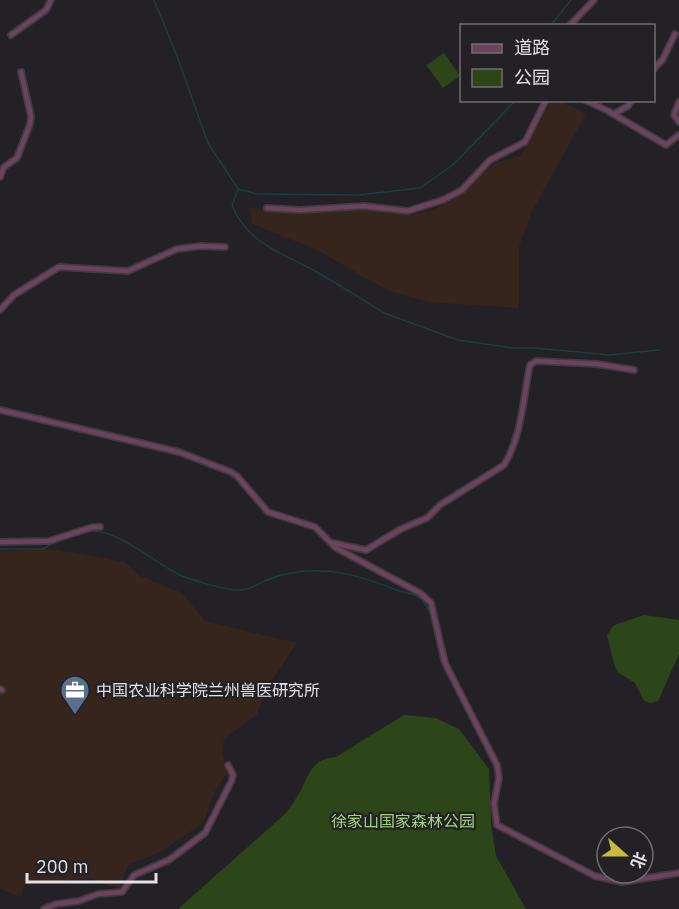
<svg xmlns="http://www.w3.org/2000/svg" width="679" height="909" viewBox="0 0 679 909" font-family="'IBM Plex Sans','Noto Sans SC',sans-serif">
<rect width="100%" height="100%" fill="#242126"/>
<path fill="#36251c" d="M57,550l68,12 15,14 42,17 23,28 92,22 -29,43 -11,28 -33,25 -2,15 6,18 -13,19 -12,32 -41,28 -34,14 -9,24 -30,-11 -43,5 -20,-4 -5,18 -21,-8v-338z"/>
<path fill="#36251d" d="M552,101h7l27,13 -55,99 -12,34v61l-91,-6 -41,-12 -72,-41 -63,-25 -2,-16 61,2 50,-2 50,7 19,-4 25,-12 41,-37 24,-6z"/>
<path fill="#2c4619" d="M444,53l16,23 -17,12 -17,-23z
M644,615l35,5v34l-21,47 -7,2 -7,-2 -9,-18 -16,-10 -4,-6 -8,-32 7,-10z
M404,715l31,3 24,11 30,40 2,54 5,33 30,53h-348l107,-95c6,-8 11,-15 16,-24 8,-17 13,-32 35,-33z"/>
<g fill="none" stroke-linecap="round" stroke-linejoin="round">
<path stroke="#1b3e3e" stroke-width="1.5" d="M154,0l23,56 31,87 30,46 19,5 101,1 62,-7 34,-24 62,-64
M550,26l21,-26
M238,190l-6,15c15,38 48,47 81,65 24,13 48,29 71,43l74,27 56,8h21l74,7 50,-5
M84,532c27,-8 70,30 94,42 12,6 45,15 58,16 14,1 22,-7 34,-11 7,-3 15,-5 22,-6 38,-7 72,4 107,18 6,2 13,2 18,5 8,5 12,14 15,22
M0,549h43l16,-9
M440,652l2,8"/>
<g stroke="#3f3c41" stroke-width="8">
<path id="minor" d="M569,26l25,-26
M11,35l35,-25 5,-10
M654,69l9,-10 12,-25
M585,100l23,11 58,34 13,-10
M679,102l-5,13 5,7
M614,114l14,-8 4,-6
M0,177l4,-10 13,-9 13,-34 1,-8 -10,-44
M267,208l33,2 64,-4 44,5 35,-11 19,-10 28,-30 35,-18 21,-42
M0,310l14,-15 45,-28 69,4 49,-22 24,-3 24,1
M0,410l179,42 52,20 6,4 31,36 47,15 21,21 84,45 11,10 14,60 52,102 2,13 -5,25 3,22 98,51 27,6 57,-9
M0,542l49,-1 44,-14h7
M333,543l33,7 35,-21 26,-11 13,-13 64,-40c17,-27 19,-64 25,-95l1,-5 6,-4 61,3 37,6
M0,689l2,1
M44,909l12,-5 23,-3 19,-7 24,-2 12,-17 35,-15 36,-27 26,-51 2,-7 -5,-10"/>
</g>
<use href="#minor" stroke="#6e415c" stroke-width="4.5"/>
</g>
<defs>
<g id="office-pin" transform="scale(1.5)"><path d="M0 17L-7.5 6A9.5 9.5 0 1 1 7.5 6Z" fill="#5c6f8a" stroke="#242126"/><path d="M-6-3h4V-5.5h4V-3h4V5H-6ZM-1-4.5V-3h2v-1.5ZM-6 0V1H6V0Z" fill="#fff"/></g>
</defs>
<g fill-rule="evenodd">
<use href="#office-pin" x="75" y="690"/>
</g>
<g text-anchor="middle" stroke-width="4.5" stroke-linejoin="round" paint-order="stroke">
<g font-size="16" fill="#e4e2e5" stroke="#242126" text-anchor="start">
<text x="96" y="696">中国农业科学院兰州兽医研究所</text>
</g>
<g font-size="16" fill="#a0d77d" stroke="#242126">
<text x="403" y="827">徐家山国家森林公园</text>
</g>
</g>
<rect x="460" y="24" width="195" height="78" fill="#242126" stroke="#716e72" stroke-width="1.5"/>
<rect x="472" y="44" width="30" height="9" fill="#6e415c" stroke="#716e72" stroke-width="1.5"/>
<text x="514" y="54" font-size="18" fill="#e4e2e5">道路</text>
<rect x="472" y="69" width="30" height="18" fill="#2c4619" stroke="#716e72" stroke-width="1.5"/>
<text x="514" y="84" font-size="18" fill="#e4e2e5">公园</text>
<g transform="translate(625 855) rotate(111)"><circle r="28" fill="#242126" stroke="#716e72" stroke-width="1.5"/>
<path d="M0-4.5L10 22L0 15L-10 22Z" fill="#c6bb3c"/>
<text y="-9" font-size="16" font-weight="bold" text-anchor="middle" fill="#e4e2e5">北</text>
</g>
<path d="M27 873v9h129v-9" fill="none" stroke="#e4e2e5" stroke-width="3"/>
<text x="36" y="873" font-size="18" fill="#e4e2e5" stroke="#242126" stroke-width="4.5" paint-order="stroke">200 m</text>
</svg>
